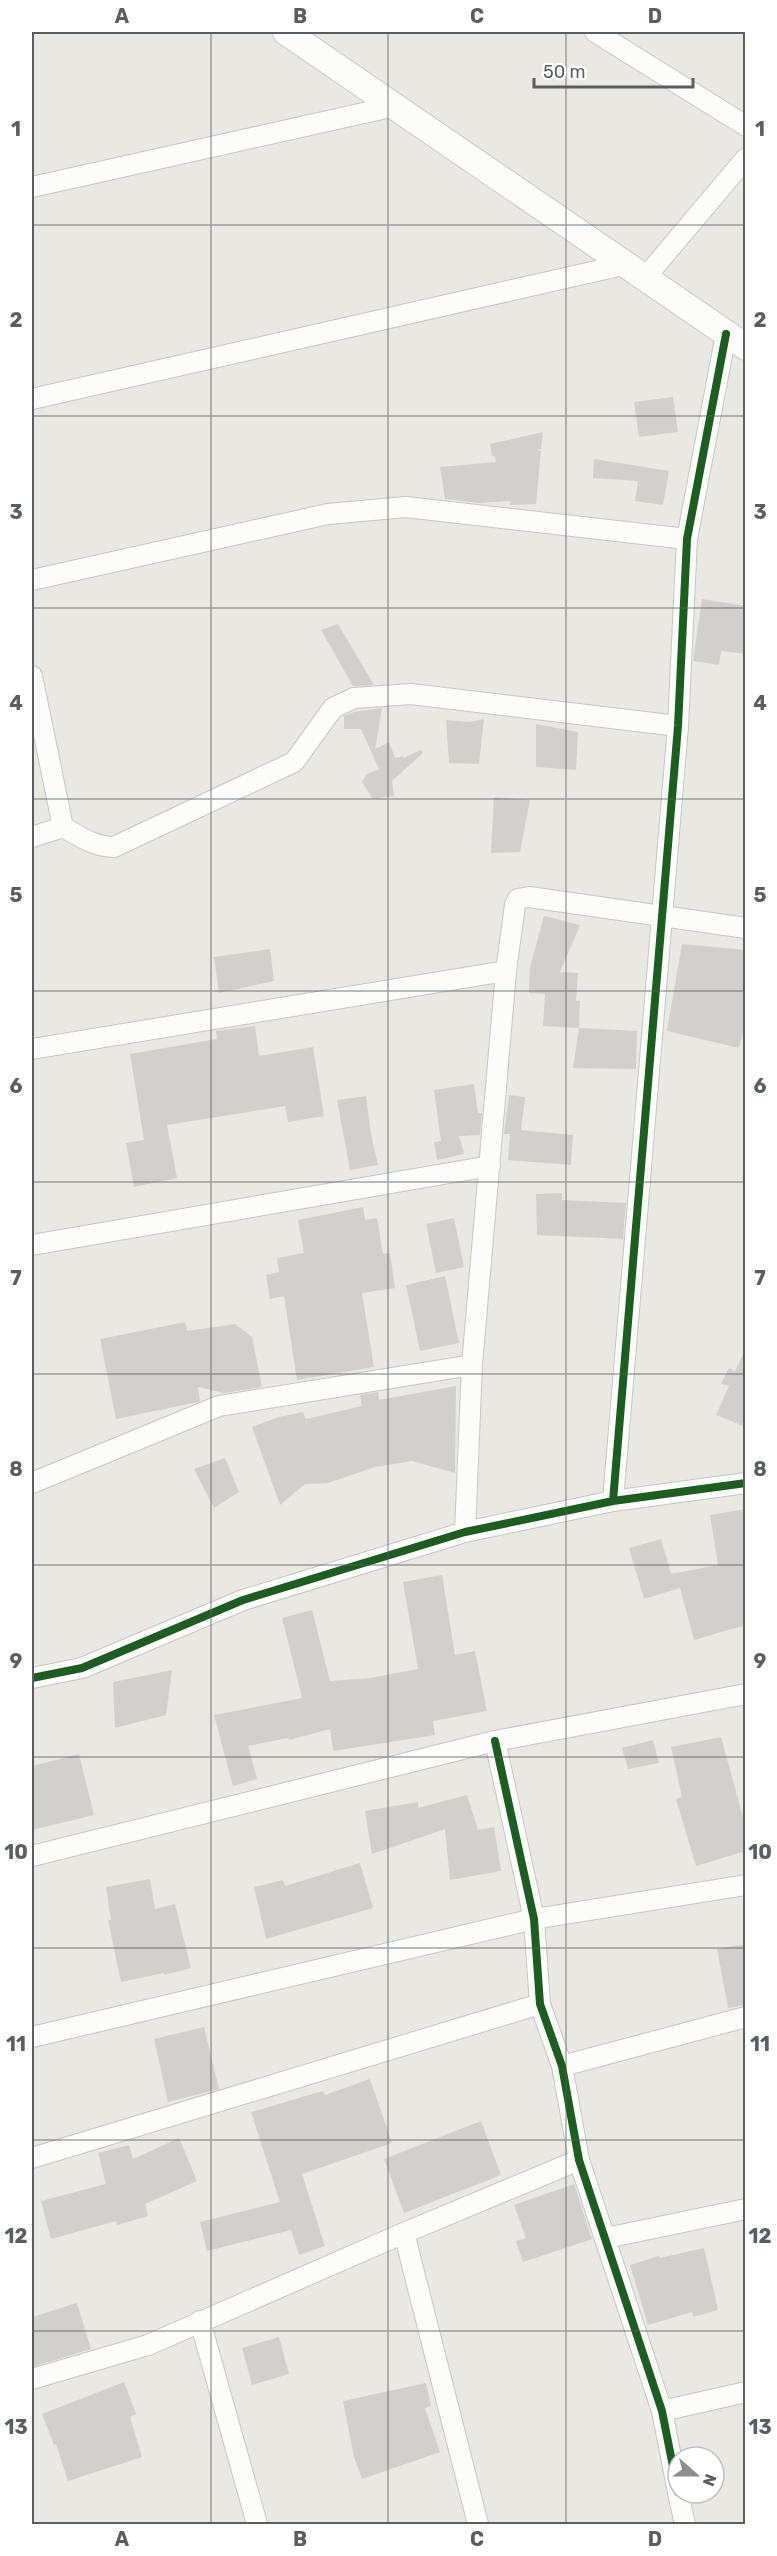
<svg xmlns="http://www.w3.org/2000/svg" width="777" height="2556" viewBox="0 0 777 2556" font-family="Rubik,sans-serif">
<rect width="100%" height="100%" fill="#eae8e3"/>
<path fill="#d2d0cd" d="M673,397l5,35 -39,5 -5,-35z
M543,432l-2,17 -4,1 4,1 -5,53 -26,1 1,-4 -32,2 -34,-4 -5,-32 56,-5 -1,-6h-3l-2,-12z
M594,459l75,12 -6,34 -28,-4 3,-20 -45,-3z
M702,599l44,7v48l-25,-3 -2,14 -26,-4z
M338,624l36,61 -21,1 -32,-56z
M382,708l-7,41 14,-7 6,16 8,-2v2l18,-8 2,3 -31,28 2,15 -21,3 -11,-17 5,-8 12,-5 -18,-40h-17v-13l10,-4z
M484,719l-5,45 -30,-1 -3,-43 24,2z
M536,724l42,8 -2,38 -40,-3z
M494,797l36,3 -10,52 -29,1z
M544,916l36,9 -20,47 18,1 -2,28h4l-1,27 -36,-2 2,-32 -16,-1 1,-26z
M682,944l64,6v72l-7,26 -72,-17z
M270,949l4,32 -55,12 -5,-36z
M255,1026l4,30 54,-9 11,69 -36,6 -3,-16 -118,19 10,53 -43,9 -8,-44 18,-3 -14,-86 87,-15 -1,-8z
M579,1028l58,3 -1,38 -63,-1z
M474,1084l4,29h4l-2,22 -21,1 5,18 -27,6 -3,-18 7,-1 -7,-51z
M509,1095l16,2 -4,33 52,5 -2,30 -63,-5 2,-26h-6z
M366,1096l5,38 7,31 -28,5 -13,-70z
M562,1193v7l64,3 -3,36 -86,-4 -1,-41z
M363,1207l2,13 12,-2 6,36 7,-1 5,35 -33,5 12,74 -77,13 -13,-84 -14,3 -4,-24 13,-3 -2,-14 27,-5 -6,-33z
M454,1218l10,49 -28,6 -10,-49z
M445,1276l14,67 -39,8 -14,-66z
M185,1322l2,9 48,-7 17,13 10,50 -38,6 -26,-6 2,14 -2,1 -82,17 -16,-80z
M746,1348v79l-30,-12 13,-29 -8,-2 8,-16 6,3z
M456,1386l-1,87 -43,-12 -37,6 -47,16 -23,1 -25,21 -28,-78 27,-10 24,-5 3,7 56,-13 -2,-11 18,-3 1,8z
M225,1458l14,34 -25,16 -20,-39z
M746,1509v116l-52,15 -14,-52 -36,11 -15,-51 32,-9 10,35 47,-9 -8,-50z
M442,1575l13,80 20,-4 12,60 -54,10 2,14 -102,16 -3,-22 -41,11 -1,-2 -40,8 9,33 -24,7 -19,-71 88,-17 -20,-80 30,-8 18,71 40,-3 48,-9 -15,-87z
M172,1670l-6,45 -51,13 -2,-46z
M721,1737l25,91v23l-50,15 -20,-67 6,-2 -11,-50z
M653,1740l6,23 -31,6 -6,-21z
M79,1754l15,61 -62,15v-64z
M467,1795l11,35 16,-3 7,44 -51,9 -5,-51 -73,25 -7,-43 53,-9v6z
M360,1863l13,45 -107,31 -12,-52 29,-7 2,6z
M150,1879l5,30 20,-5 16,64 -27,7v-2l-43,9 -13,-62h3l-5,-33z
M746,1944v61l-18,3 -11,-59z
M204,2027l15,62 -51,13 -14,-63z
M370,2079l22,64 -90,31 23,72 -26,9 -8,-25 -84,21 -7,-29 80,-20 -29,-90 72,-21 2,4z
M481,2121l20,54 -97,38 -20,-54z
M179,2138l18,43 -52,23 3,12 -31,9 -1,-4 -65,18 -10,-38 65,-17 -8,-31 31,-8 4,14z
M574,2184l18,55 -69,23 -7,-21 10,-3 -12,-33z
M704,2248l14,62 -25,7 -1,-5 -44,13 -18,-60 29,-9 1,2z
M77,2303l14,46 -59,18v-50z
M279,2337l10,37 -37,11 -10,-37z
M124,2382l12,32 -6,3 12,40 -74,24 -12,-37 -2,1 -12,-31z
M426,2383l5,23 -6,2 15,44 -78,27 -8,-22 -11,-56z"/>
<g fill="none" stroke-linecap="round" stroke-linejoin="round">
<g stroke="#c6c7c6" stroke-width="22">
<path id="minor" d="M595,32l151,94
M32,187l363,-81
M644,279l102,-121
M32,399l591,-134
M32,580l296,-66 78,-7 281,32
M32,676l31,151
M32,837l31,-10c16,9 32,20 51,20l180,-85 39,-54 21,-10 57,-4 267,32
M32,1049l474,-78
M32,1245l458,-79
M32,1483l187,-77 253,-41
M613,1501l65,-775 9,-187 39,-205
M465,1532l7,-167 34,-394 9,-66 3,-6 11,-2 217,31
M32,1678l50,-10 161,-68 222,-68 148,-31 133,-18
M495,1741l39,178 6,85 22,62 17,94 83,251 16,81
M32,1856l463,-115 251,-47
M32,2037l502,-118 212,-34
M562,2066l184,-49
M32,2158l508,-154
M404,2233l74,291
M606,2238l140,-29
M200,2321l57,203
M32,2379l116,-34 256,-112 175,-73
M662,2411l84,-19
M678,2493l7,31"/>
</g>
<g stroke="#c6c7c6" stroke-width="28">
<path id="tertiary" d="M286,32l460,315"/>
</g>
<use href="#minor" stroke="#fcfcfb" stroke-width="20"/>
<use href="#tertiary" stroke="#fcfcfb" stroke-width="26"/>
<g stroke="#fff" stroke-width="11">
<path id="cycleway" d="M613,1501l65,-775 9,-187 39,-205
M32,1678l50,-10 161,-68 222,-68 148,-31 133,-18
M495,1741l39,178 6,85 22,62 17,94 83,251 16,81"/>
</g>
<use href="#cycleway" stroke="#1b5e20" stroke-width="8"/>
</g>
<path fill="none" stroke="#595e62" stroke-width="1.5" stroke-opacity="0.55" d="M211,32v2492M388,32v2492M566,32v2492M32,225h714M32,416h714M32,608h714M32,799h714M32,991h714M32,1182h714M32,1374h714M32,1565h714M32,1757h714M32,1948h714M32,2140h714M32,2331h714"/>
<rect width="777" height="2556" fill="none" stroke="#ffffff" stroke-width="66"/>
<g transform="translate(696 2475) rotate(111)"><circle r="28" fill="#ffffff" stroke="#bdbfc0" stroke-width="1.5"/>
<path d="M0-4.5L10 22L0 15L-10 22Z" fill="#8c8e8f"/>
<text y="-9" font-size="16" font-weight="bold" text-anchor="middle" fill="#595e62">N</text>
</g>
<path d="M534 78v9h159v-9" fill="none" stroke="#595e62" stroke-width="3"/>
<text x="543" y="78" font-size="18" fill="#595e62" stroke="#ffffff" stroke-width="4.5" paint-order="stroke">50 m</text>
<rect x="33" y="33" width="711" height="2490" fill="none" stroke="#595e62" stroke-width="2"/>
<g font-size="20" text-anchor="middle" font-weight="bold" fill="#595e62">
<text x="122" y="23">A</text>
<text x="300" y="23">B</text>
<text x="477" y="23">C</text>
<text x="655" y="23">D</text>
<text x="16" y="136">1</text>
<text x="760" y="136">1</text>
<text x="16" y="327">2</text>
<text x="760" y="327">2</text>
<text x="16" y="519">3</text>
<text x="760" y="519">3</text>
<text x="16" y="710">4</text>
<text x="760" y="710">4</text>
<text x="16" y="902">5</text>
<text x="760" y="902">5</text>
<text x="16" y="1093">6</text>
<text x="760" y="1093">6</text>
<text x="16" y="1285">7</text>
<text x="760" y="1285">7</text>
<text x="16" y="1476">8</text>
<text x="760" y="1476">8</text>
<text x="16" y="1668">9</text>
<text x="760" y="1668">9</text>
<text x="16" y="1859">10</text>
<text x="760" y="1859">10</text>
<text x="16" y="2051">11</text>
<text x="760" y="2051">11</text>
<text x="16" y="2243">12</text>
<text x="760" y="2243">12</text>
<text x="16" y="2434">13</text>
<text x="760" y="2434">13</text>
<text x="122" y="2546">A</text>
<text x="300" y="2546">B</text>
<text x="477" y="2546">C</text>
<text x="655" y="2546">D</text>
</g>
</svg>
